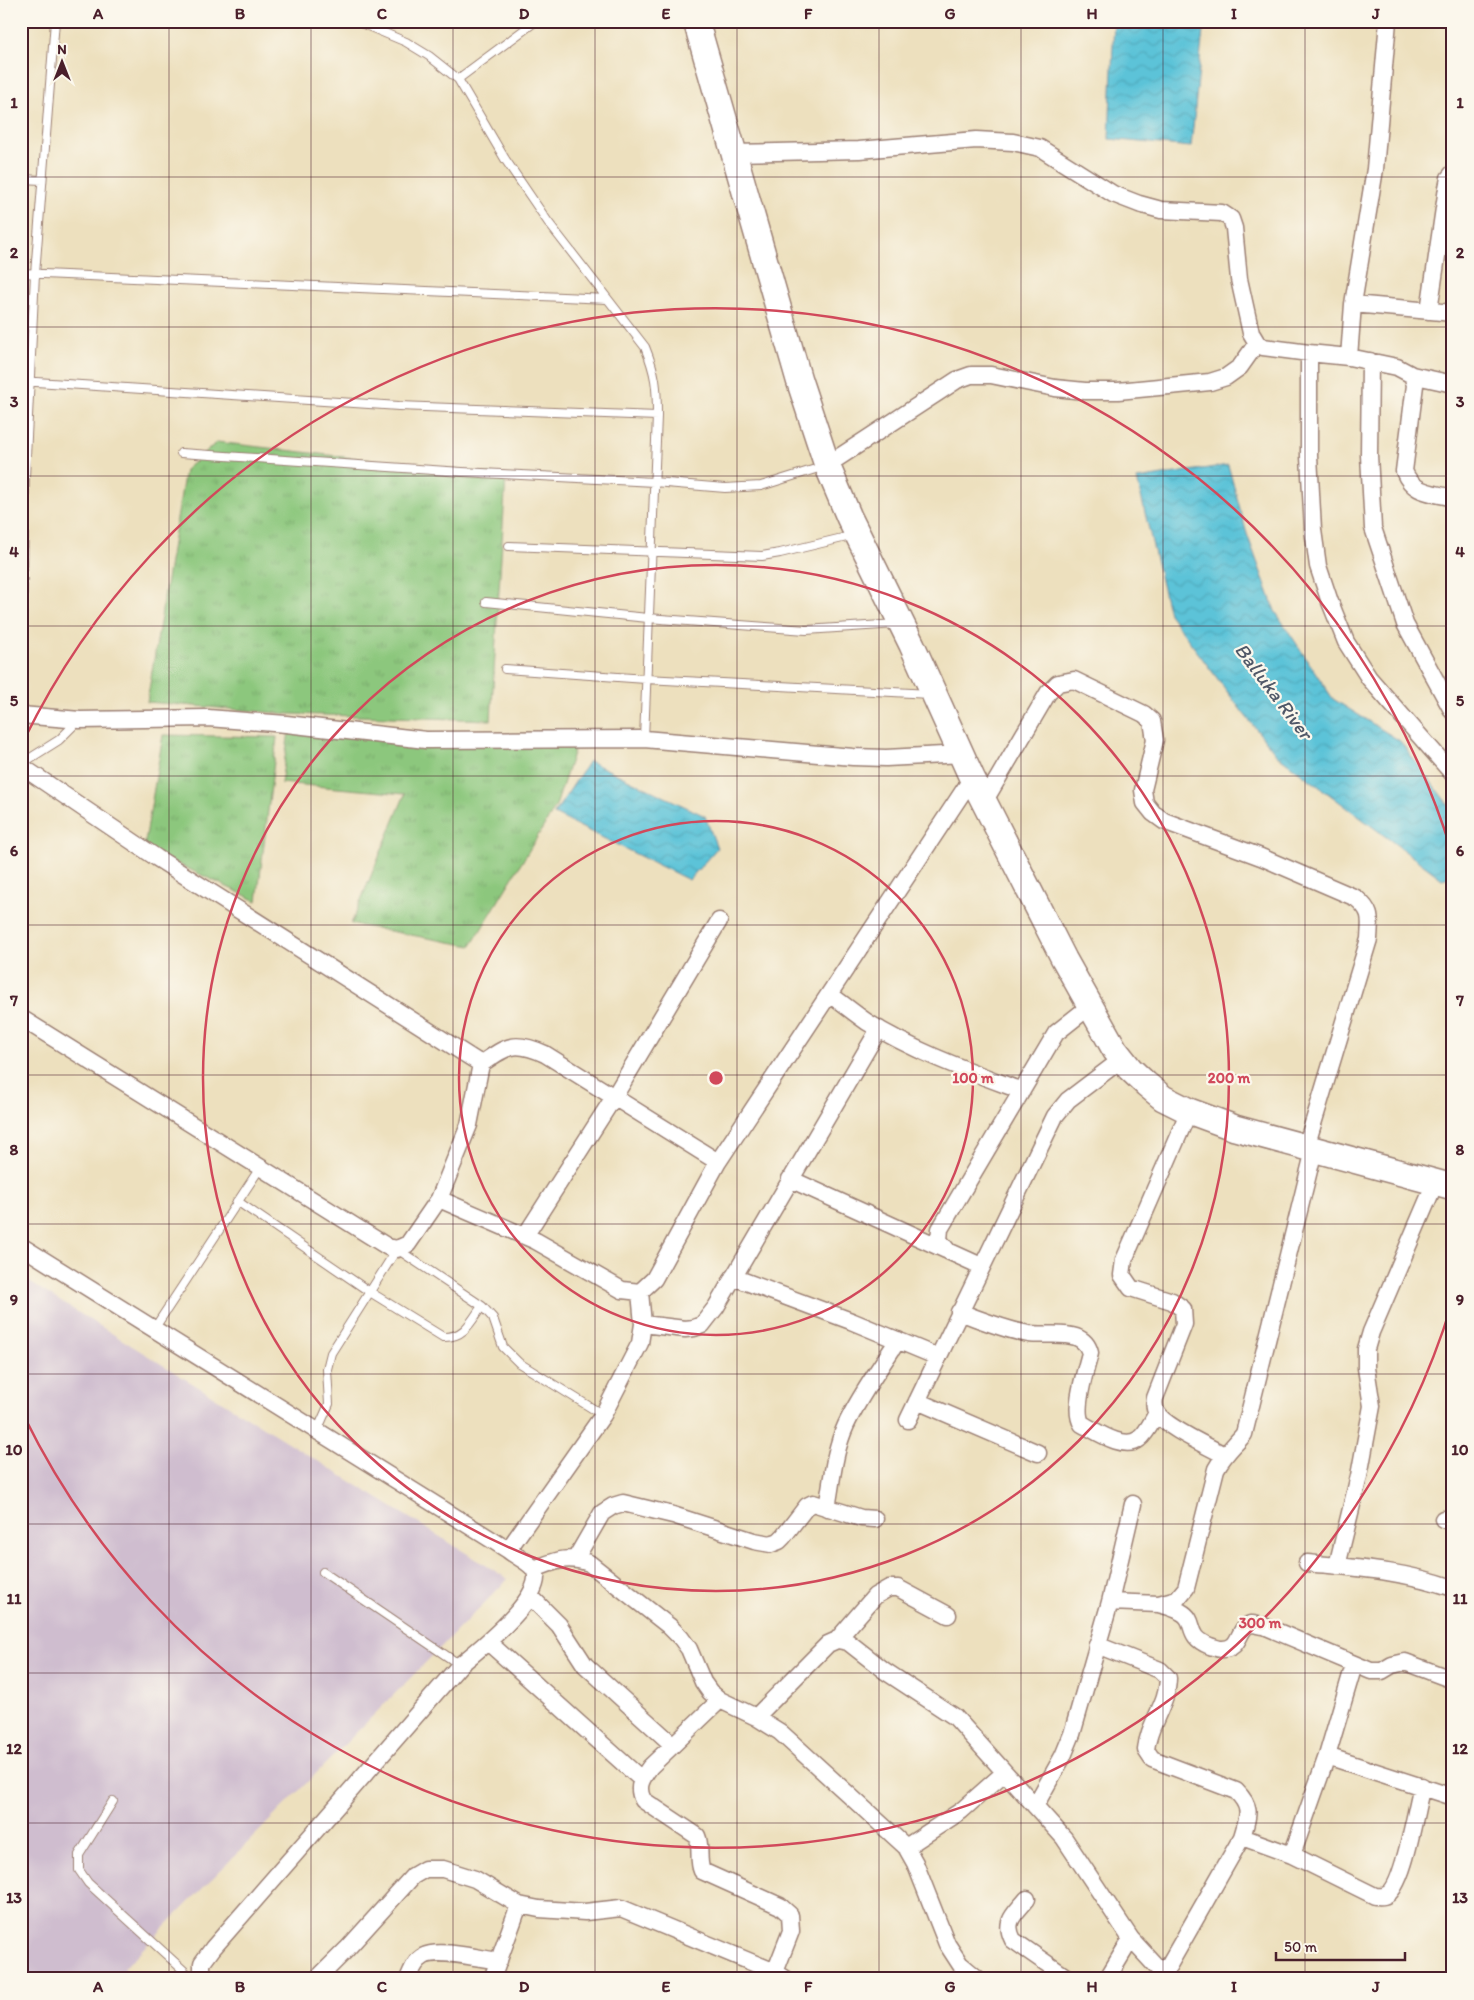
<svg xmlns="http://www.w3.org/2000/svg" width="1474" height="2000" viewBox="0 0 1474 2000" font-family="Itim,sans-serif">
<defs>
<pattern id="park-tufts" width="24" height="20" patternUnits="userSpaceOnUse" patternTransform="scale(1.25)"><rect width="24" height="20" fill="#8cc77d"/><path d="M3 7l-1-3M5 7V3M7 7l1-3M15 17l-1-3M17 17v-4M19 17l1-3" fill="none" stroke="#7aaa6c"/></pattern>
<pattern id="water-waves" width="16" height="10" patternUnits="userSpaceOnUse" patternTransform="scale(1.25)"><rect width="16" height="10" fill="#5bc3d8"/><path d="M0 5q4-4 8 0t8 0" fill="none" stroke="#51a7ba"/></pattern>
</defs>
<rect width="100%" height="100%" fill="#fbf7ec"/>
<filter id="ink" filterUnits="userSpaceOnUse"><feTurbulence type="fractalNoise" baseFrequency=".02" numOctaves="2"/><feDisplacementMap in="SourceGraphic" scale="10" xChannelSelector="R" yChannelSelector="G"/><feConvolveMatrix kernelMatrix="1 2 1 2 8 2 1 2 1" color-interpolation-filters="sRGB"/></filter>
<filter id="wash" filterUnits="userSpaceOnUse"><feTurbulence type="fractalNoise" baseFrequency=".0096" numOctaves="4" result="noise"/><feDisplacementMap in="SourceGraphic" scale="20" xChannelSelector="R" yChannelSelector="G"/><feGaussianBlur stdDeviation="1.12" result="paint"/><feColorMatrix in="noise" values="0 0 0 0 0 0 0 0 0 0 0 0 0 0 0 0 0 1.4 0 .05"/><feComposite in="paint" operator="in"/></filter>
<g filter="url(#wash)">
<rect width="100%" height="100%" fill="#ede0be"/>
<path fill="#cfbdcf" d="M21,1277l487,302 -384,389 11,11h-114z"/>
<path fill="url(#park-tufts)" stroke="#6b7354" d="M217,442l289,34 -15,244 -202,-6 -142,-12 38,-232z
M289,732l240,7 45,11 -18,56 -85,140 -120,-22 54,-130 -124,-11z
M163,735l114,2 -20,164 -113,-53z"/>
<path fill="url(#water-waves)" stroke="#527182" d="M1114,21h90l-13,126 -82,-8z
M1228,465l19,69 28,77 58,88 67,42 53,70v65l-11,3 -165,-124 -33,-41 -75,-100 -32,-135z
M589,761l116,55 12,32 -28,32 -135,-66z"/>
</g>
<g filter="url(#ink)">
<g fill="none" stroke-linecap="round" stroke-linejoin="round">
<g stroke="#9c8074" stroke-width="10">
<path id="lane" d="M356,21l50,21 23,14 29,23 47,80 43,63 97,125c11,27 12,40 12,69l-13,323
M458,79l78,-58
M21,179l21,1
M21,273l586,26
M21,381l378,25 258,10
M181,453l281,19 192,10 71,6 36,-2 64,-20
M509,546l253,10 18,-3 75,-18
M486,602l162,16 158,12 91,-6
M505,669l141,10 284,15
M21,671l4,-194 10,-203 20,-253
M21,764l38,-24 19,-19
M237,1201l133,91 73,45c21,1 28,-15 39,-31
M154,1329l106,-161
M317,1431l12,-27 -2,-35 4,-16 66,-104 85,57 11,12 10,29 16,16 84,52
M323,1572l137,93
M113,1801l-34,54v15l9,13 105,96"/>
</g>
<g stroke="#9c8074" stroke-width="19">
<path id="street" d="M734,153l125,-3 117,-10 37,2 27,6 73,46 26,10 22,6 61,3 9,6 3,9 5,51 12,54 6,10 6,4 46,6v103l4,74 5,36 12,36 16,40 23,36 84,96
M1353,304l100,9
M1429,311l18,-123 2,-10 4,-5
M1309,353l40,4 48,10 15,8 3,10 -11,86c9,23 27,21 49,27
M1349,357l4,-53 22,-135 13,-148
M1370,361l-1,94 4,73 32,96 48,88
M1412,375l41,9
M827,465l130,-85 14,-5h20l64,13 30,3h33l92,-9 16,-5 14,-10 17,-24
M21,715l59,5 128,-2 78,6 140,16 218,-1 209,18 33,1 77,-4
M21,766l136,92 324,206 -12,61 -30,74 -31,45 -11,5 -9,-2 -367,-229
M984,802l64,-109 10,-10 16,-3 70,34 8,7 3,19 -12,50 2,13 8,10 11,8 97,36 95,41c17,14 14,21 13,41l-63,208
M829,994c13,9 25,19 38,28 48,30 102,49 155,69
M481,1064c26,-18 33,-24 64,-10l173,108
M1189,1111l-65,149 -2,15 9,13 41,13 11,8 1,15 -29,74c-1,5 -1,10 2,15 8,14 51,33 67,42
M790,1179l156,71
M439,1199l97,42 86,49 18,2 14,-13 64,-117 254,-384
M525,1236l89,-139 105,-176
M21,1246l487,304c7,6 19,11 25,18 19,24 -56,83 -73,97l-247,283 -11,15v16
M981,1266l-33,-15 -9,-11 1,-11 116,-196 34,-27
M733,1277l118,44 87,36
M959,1312c23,8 46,18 70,22 15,2 33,-2 47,3 8,3 12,8 14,16 -4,17 -18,57 -8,71 14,7 42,27 57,15 8,-6 13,-18 18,-26
M643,1324l42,5 9,-1 8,-3 14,-18 163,-278
M917,1401l121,52
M908,1420l147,-304 13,-16 54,-41
M827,1508c5,-28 7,-57 19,-83 14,-30 34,-57 52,-85
M1443,1519l10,4
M508,1550l95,-135 37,-72 3,-19 -3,-32
M576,1558l26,-45 11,-7 10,-3 50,12 81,26 17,3 8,-3 4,-4 24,-31 6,-3 48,15 14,1
M1307,1563c50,5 98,8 146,25
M1337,1566l22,-90 13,-70 -6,-38v-19l5,-17 64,-149
M534,1569c22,-8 32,-14 55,-6l80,63 12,12 8,11 14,33 7,10 10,8 36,17 24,15 126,115 9,16 32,81 13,20 18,15
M531,1597l28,28 26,40 88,80
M1110,1602l49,2 18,-5 9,-11 30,-119c8,-15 17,-22 28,-35l70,-284
M1159,1604c7,2 16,4 22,8 17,9 3,24 29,34 4,1 7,3 11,3 22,1 15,-23 31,-25 3,0 9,2 12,2l107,45h11l10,-6 13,-3 48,18
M837,1640l38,-44 14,-8h9l50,27
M488,1642l153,137
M1097,1645l63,25 8,8c0,26 -20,46 -22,72l6,9 84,32c17,17 12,25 6,46l-81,142
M720,1700l-70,67c-8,11 -14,20 -7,33l54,36c5,11 0,24 5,35l78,35 10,9 1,16 -16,41
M756,1717l72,-73 9,-4 11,2 37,29 70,46 109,121 67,101 37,40
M1327,1756l126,41
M1035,1806l28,-50 9,-22 38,-132 23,-98
M1242,1837l50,18 83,41c3,0 8,1 11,-1 18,-7 30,-89 36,-109
M906,1847l55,-36 43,-38
M1292,1855l35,-99 27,-91
M1027,1899c-12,15 -24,22 -14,41l56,39
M317,1979l30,-30 66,-73 12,-7h18l32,10 44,26 20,4 46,3 36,-4 154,64 11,7
M408,1979c4,-9 7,-18 16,-23 15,-8 57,3 75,5
M492,1979l27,-74
M1107,1979l24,-40"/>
</g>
<g stroke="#9c8074" stroke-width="28">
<path id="primary" d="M696,21l103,359 28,85 22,52 63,128 60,133 92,181 51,91 15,19 16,15 17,14 26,13 46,17 218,59"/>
</g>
<use href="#lane" stroke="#fff" stroke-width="8"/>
<use href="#street" stroke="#fff" stroke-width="16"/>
<use href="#primary" stroke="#fff" stroke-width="25"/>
</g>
</g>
<path fill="none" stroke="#4a1f2b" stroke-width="1" stroke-opacity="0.55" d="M169,21v1958M311,21v1958M453,21v1958M595,21v1958M737,21v1958M879,21v1958M1021,21v1958M1163,21v1958M1305,21v1958M21,177h1432M21,327h1432M21,476h1432M21,626h1432M21,776h1432M21,925h1432M21,1075h1432M21,1224h1432M21,1374h1432M21,1524h1432M21,1673h1432M21,1823h1432"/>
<g fill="none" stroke="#d1495b" stroke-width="2.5">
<circle cx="716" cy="1078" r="257"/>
<circle cx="716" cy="1078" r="513"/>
<path d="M1452 1303A770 770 0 0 1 24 1416M24 740A770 770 0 0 1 1452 853"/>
</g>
<g text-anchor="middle" stroke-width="4.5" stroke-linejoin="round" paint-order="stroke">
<g font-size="20" font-style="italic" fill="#505868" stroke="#fbf7ec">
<text transform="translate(1274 691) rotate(53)" y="7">Balluka River</text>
</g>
</g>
<circle cx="716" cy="1078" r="8" fill="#d1495b" stroke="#fbf7ec" stroke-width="2.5"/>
<g font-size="15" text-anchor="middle" font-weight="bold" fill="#d1495b" stroke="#fbf7ec" stroke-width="4.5" stroke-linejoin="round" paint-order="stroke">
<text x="973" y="1083">100 m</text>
<text x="1229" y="1083">200 m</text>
<text x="1260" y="1628">300 m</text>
</g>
<rect width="1474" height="2000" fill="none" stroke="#fbf7ec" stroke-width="55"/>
<g transform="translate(62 62)" stroke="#fbf7ec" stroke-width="4" paint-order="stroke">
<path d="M0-4L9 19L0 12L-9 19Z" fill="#4a1f2b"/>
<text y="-8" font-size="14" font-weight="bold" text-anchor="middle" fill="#4a1f2b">N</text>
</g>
<path d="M1276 1952v8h129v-8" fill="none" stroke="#4a1f2b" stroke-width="2.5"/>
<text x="1284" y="1952" font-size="15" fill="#4a1f2b" stroke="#fbf7ec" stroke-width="4" paint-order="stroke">50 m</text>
<rect x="28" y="28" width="1418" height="1944" fill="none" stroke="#4a1f2b" stroke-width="2"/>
<g font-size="16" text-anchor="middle" font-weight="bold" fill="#4a1f2b">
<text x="98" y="19">A</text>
<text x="240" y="19">B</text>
<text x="382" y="19">C</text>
<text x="524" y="19">D</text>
<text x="666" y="19">E</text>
<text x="808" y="19">F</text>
<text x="950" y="19">G</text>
<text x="1092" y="19">H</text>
<text x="1234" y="19">I</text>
<text x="1376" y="19">J</text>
<text x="14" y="108">1</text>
<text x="1460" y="108">1</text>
<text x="14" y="258">2</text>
<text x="1460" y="258">2</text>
<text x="14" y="407">3</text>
<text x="1460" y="407">3</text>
<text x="14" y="557">4</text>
<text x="1460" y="557">4</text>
<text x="14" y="706">5</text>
<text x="1460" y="706">5</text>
<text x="14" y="856">6</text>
<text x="1460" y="856">6</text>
<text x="14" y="1006">7</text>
<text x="1460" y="1006">7</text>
<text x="14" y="1155">8</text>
<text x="1460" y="1155">8</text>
<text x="14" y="1305">9</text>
<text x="1460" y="1305">9</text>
<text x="14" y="1455">10</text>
<text x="1460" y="1455">10</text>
<text x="14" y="1604">11</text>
<text x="1460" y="1604">11</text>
<text x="14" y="1754">12</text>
<text x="1460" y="1754">12</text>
<text x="14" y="1903">13</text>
<text x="1460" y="1903">13</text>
<text x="98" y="1992">A</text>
<text x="240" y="1992">B</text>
<text x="382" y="1992">C</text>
<text x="524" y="1992">D</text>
<text x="666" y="1992">E</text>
<text x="808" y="1992">F</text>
<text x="950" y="1992">G</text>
<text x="1092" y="1992">H</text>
<text x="1234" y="1992">I</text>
<text x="1376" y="1992">J</text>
</g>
</svg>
